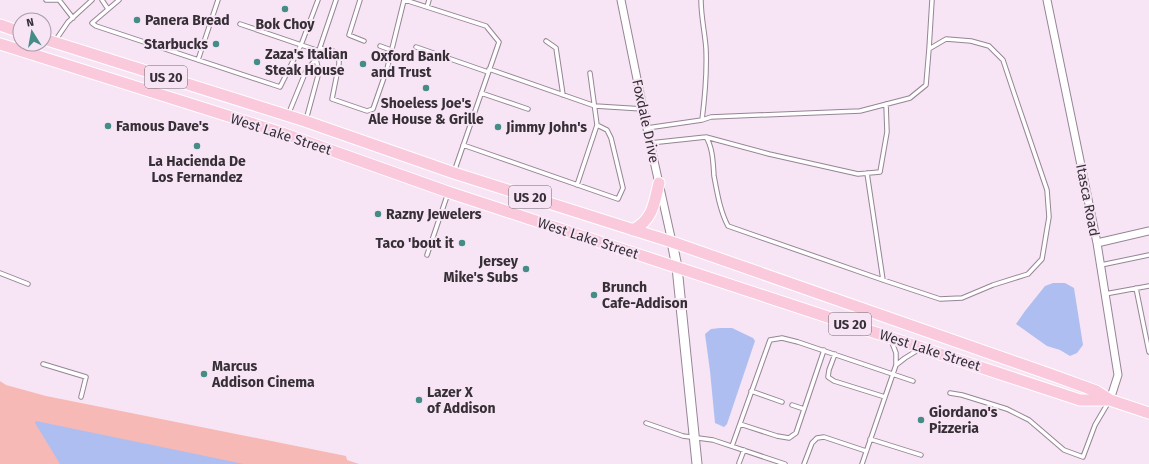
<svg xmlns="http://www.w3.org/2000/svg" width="1149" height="464" viewBox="0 0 1149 464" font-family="'Fira Sans',sans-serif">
<rect width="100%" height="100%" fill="#f7e5f6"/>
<path fill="#f7b9b5" d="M0,381l6,4 40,11 300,60 1,4 12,4h-359z"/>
<path fill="#afbef0" d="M1053,283h12l9,5 9,57 -6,8 -7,3 -10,-6 -13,-4 -31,-22 9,-13 20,-25z
M720,328h12l21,10 2,3 -28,83 -3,3 -9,-4 -5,-52 -5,-37 6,-5z
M36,421l208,43h-184l-25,-41z"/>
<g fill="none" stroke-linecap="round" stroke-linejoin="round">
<g stroke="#968595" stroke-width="5.5">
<path id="service" d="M46,0h13l14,18
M102,0l6,9
M119,0l-27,23 4,3 184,61 21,-42 17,-45
M360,0l-11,35 15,6
M405,0l81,26 13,16 -45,130
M701,0c0,17 4,33 5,49 1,24 -1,47 -4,71
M427,7l2,-7
M240,24l79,27
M55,41l13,-19 24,-22
M546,41l10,7 7,47
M380,46l11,4
M416,47l72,25
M320,48l13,3 6,6v7l-7,35 35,12 6,-2 14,-40 17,-69
M929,49l3,-49
M198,60l20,-60
M489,69l106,37 48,3
M481,93l47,16
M288,115l18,-44 10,-12 20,-59
M306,120l13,-48 -3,-13
M647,128l55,-8 9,-3 149,-6 50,-13 16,-13 3,-36 17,-10 25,2 18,5 14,14 11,33 33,97 2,27 -7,42 -14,15 -35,11 -31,13 -22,1 -57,-19 -155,-54c-8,-15 -11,-34 -14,-50 -1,-13 -1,-28 -8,-39l-56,6
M706,137l63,17 89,20 22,-2 7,-40 -1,-28
M463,145l155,54 5,-11 -12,-50 -4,-8 -10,-5 -7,-52
M867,173l16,107
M577,185l20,-60
M427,255l21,-62
M1101,265l48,-10
M0,273l28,11
M1136,288l13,64
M1105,294l44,-8
M835,354l-6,16 -1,7 6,4 51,16
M43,364l43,13 -5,20
M896,365l9,-7 13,-8
M751,391l31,11
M950,393l12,2 45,14 22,11 35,30 19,7 12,-32 13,-22
M792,405l12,4
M646,423l37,13 30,4 72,24
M740,424l37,12 12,2 7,-5 28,-83
M870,439l51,16
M732,446l38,-106 12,-2 16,4 115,39
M739,463l5,-13
M804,464l8,-21 5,-5 7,-1 42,14
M862,464l34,-99v-12l-5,-13"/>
</g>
<g stroke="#968595" stroke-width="9">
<path id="minor" d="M621,0l29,143 22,99
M1047,0l50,243 21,132 -8,25
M1097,243l52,-12"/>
</g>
<g stroke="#968595" stroke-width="11">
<path id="tertiary" d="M672,242l5,25 20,197"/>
</g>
<g stroke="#fff" stroke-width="13">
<path id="primary" d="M0,25l20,7
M44,39l261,82 149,52 218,69 380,133 44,16 14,9 39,13
M0,44l282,89 166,59 632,208h29
M633,230c20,-11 21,-26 26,-47"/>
</g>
<use href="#service" stroke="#fff" stroke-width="3.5"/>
<use href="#minor" stroke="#fff" stroke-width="7"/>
<use href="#tertiary" stroke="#fff" stroke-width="9"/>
<use href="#primary" stroke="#fac9dc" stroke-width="11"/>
</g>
<g fill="#458c87" stroke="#f7e5f6" stroke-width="1.5">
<circle cx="285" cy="9" r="4"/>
<circle cx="137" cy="20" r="4"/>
<circle cx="216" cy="44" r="4"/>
<circle cx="257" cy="62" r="4"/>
<circle cx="363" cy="64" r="4"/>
<circle cx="426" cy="88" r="4"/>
<circle cx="108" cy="126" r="4"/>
<circle cx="498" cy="127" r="4"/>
<circle cx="197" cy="146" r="4"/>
<circle cx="378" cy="214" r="4"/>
<circle cx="462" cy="243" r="4"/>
<circle cx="526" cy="269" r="4"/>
<circle cx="594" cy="295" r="4"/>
<circle cx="204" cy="374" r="4"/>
<circle cx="419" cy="400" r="4"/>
<circle cx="921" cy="420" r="4"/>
</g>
<g text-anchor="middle" stroke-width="4" stroke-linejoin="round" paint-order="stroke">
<g fill="#f7e5f6" stroke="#706670" stroke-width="1">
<rect x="145" y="66" width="42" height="22" rx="3"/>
<rect x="509" y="186" width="42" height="22" rx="3"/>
<rect x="829" y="313" width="42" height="22" rx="3"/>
</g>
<g font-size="13" font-weight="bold" fill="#362f36">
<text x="166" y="82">US 20</text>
<text x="530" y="202">US 20</text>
<text x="850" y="329">US 20</text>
</g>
<g font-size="14" font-weight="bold" fill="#362f36" stroke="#f7e5f6" text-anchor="start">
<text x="145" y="25">Panera Bread</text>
<text x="285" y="29" text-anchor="middle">Bok Choy</text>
<text x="208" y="49" text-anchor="end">Starbucks</text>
<text x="265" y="59">Zaza's Italian<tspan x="265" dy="16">Steak House</tspan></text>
<text x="371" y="61">Oxford Bank<tspan x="371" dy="16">and Trust</tspan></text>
<text x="426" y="108" text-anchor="middle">Shoeless Joe's<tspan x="426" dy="16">Ale House &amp; Grille</tspan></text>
<text x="116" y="131">Famous Dave's</text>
<text x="506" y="132">Jimmy John's</text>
<text x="197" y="166" text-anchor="middle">La Hacienda De<tspan x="197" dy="16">Los Fernandez</tspan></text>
<text x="386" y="219">Razny Jewelers</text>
<text x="454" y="248" text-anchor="end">Taco 'bout it</text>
<text x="518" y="266" text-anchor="end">Jersey<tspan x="518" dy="16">Mike's Subs</tspan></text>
<text x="602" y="292">Brunch<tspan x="602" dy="16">Cafe-Addison</tspan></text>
<text x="212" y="371">Marcus<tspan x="212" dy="16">Addison Cinema</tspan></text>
<text x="427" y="397">Lazer X<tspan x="427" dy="16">of Addison</tspan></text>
<text x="929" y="417">Giordano's<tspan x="929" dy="16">Pizzeria</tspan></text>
</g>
<g font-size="14" fill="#362f36" stroke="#f7e5f6">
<text transform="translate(646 121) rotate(78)" y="5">Foxdale Drive</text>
<text transform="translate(281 134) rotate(18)" y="5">West Lake Street</text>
<text transform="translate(1088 200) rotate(79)" y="5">Itasca Road</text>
<text transform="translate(588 238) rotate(18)" y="5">West Lake Street</text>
<text transform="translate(930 350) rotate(18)" y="5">West Lake Street</text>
</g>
</g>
<g transform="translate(32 32) rotate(349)"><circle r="19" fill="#f7e5f6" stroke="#aa9ca9"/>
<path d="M0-3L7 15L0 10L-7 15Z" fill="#458c87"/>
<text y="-6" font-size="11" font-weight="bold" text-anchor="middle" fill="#362f36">N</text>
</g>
</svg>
